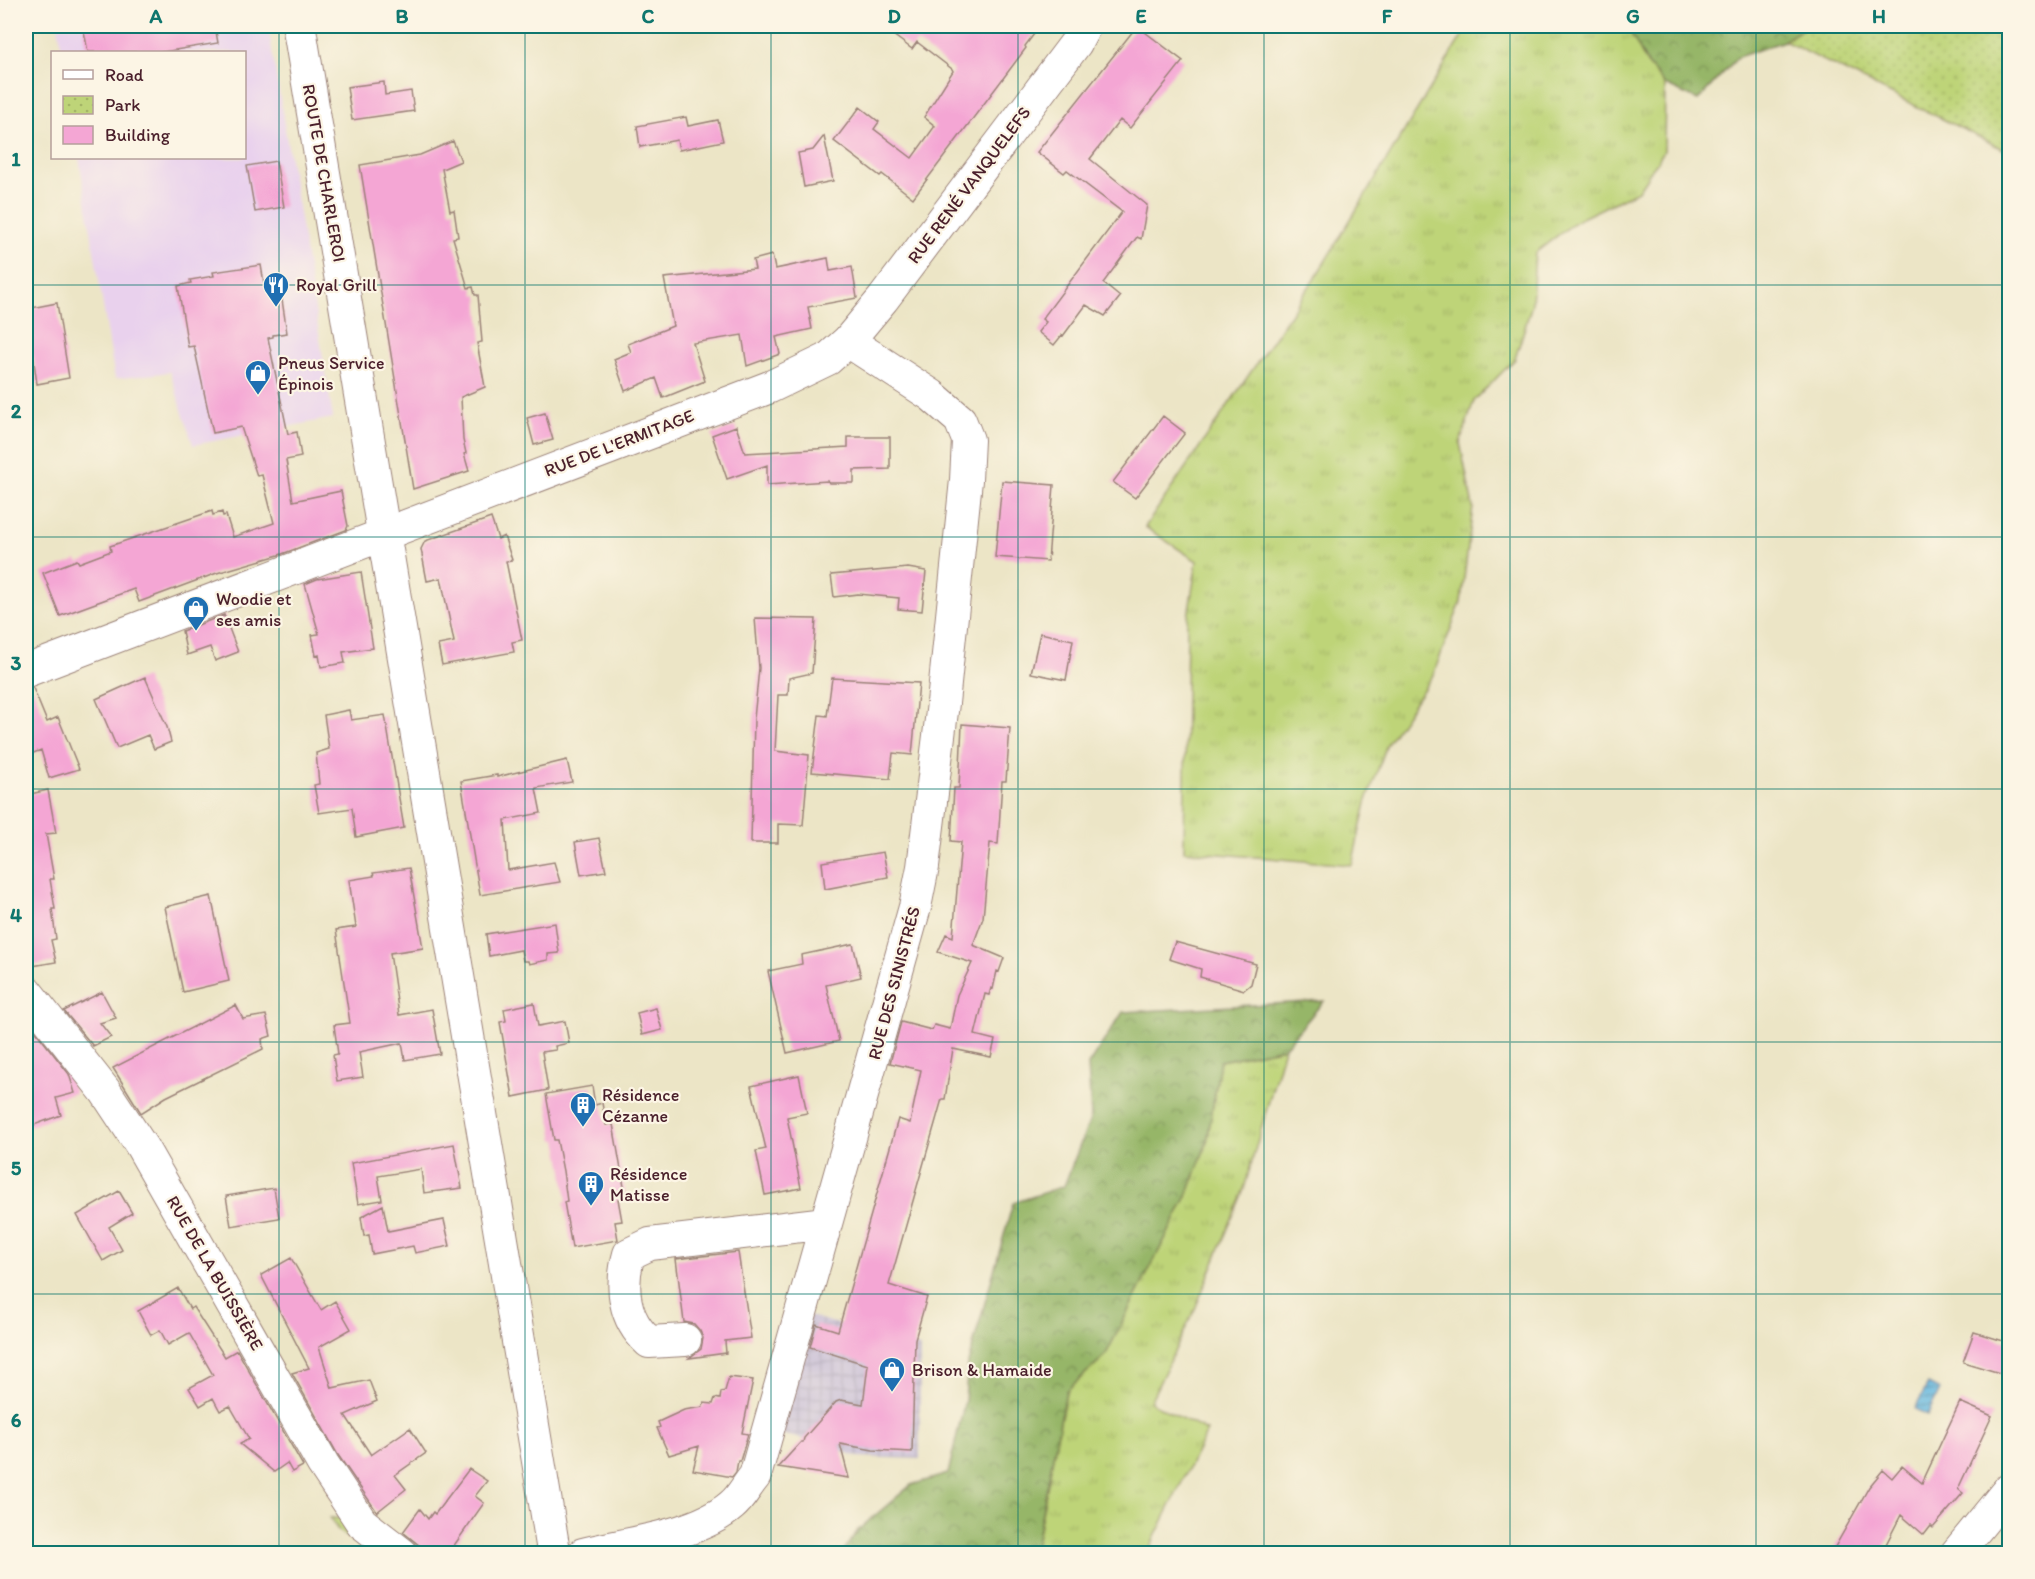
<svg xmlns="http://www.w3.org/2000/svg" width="2035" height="1579" viewBox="0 0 2035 1579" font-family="Itim,sans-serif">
<defs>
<pattern id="industrial-grid" width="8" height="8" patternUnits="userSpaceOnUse" patternTransform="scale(1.5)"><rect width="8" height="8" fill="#c9bfd7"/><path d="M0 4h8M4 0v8" fill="none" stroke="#aea4b9"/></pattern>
<pattern id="grass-tufts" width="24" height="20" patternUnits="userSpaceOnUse" patternTransform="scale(1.5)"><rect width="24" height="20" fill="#bed478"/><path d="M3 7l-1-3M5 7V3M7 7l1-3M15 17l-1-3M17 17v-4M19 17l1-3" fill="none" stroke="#a5b668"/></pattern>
<pattern id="forest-crowns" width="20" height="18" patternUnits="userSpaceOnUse" patternTransform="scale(1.5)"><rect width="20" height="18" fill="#96b668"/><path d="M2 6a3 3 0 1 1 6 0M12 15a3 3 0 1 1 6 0" fill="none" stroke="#7c9356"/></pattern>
<pattern id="park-dots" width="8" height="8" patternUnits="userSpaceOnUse" patternTransform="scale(1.5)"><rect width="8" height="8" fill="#bed478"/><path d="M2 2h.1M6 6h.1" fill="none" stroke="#a5b668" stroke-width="1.8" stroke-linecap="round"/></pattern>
<pattern id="water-rules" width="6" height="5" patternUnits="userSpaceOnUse" patternTransform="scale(1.5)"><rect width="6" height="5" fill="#63b8e0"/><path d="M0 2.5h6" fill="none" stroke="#5495b6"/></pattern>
</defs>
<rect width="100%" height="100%" fill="#fcf5e5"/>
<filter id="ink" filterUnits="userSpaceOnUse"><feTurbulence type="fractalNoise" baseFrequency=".0167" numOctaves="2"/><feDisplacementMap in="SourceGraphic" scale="12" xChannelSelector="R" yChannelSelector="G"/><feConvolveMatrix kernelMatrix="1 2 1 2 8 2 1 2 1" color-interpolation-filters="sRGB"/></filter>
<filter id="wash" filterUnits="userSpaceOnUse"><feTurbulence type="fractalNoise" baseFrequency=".008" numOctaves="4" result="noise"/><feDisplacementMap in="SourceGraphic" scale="24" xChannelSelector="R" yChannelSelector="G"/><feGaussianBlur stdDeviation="1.35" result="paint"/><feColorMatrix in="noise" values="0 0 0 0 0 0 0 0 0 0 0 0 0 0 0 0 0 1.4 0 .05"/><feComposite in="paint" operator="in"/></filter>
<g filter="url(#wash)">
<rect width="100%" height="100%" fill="#ece5c6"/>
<path fill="#e9d1ed" d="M58,26h210l65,392 -140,27 -23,-73 -55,7 -36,-221h165v-106h-182z"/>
<path fill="url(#industrial-grid)" d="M809,1316l111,31v112l-62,-2 -34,-13 -44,-10z"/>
<path fill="url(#grass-tufts)" stroke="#847a52" stroke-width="1.5" d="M1468,26h159l20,37 18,22 -1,66 -26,40 -60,29 -43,33 -3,51 -17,55 -41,42 -14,42 13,64 -12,95 -28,73 -46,69 -21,59 -14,62 -168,-14 3,-228 10,-62 -52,-34 170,-249z
M1284,1048l-40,141 -49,120 -45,93 57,29 -60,122 -113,1 32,-163 39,-35 82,-160 20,-54 13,-81z
M330,1518h16l41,35h-17l-32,-23z"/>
<path fill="url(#forest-crowns)" stroke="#706a4a" stroke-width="1.5" d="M1627,26h180l-23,15 -46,16 -40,43 -33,-15 -18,-22z
M1324,1001l-40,47 -64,13 -13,81 -20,54 -82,160 -39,35 -32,162h-192l16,-23 53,-45 37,-11 17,-74 3,-37 45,-160 51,-17 27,-69 -3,-52 35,-53z"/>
<path fill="url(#park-dots)" stroke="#847a52" stroke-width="1.5" d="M1807,26h202v126l-225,-111z"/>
<path fill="url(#water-rules)" stroke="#566c86" stroke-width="1.5" d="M1928,1384l12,6 -13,25 -12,-6z"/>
<g id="blocks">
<path fill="#f4a6d4" d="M83,26h132l3,17 -55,9h-75z
M881,26h159l-15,20 1,2 -113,150 -31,-24 -2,2 -46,-35 26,-34 19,15 -5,7 38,29 23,-32 -11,-9 29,-46 -1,-2 -35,-27 -5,7z
M1137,26l46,35 -53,67 -10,-8 -30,39 57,46 -6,34 -4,-2 -34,46 17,14 -15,19 -19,-11 -23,31 -1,-1 -8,10 -16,-13 8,-10 -4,-3 80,-107 -55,-42 -3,3 -27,-21z
M384,82l1,13 26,-4 3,20 -62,9 -5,-33z
M686,117l2,9 30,-6 5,21 -44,9 -2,-10 -37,7 -3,-21z
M824,136l9,45 -29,6 -6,-34 15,-3z
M453,141l8,20 -19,8 8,42 4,-1 4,27 -5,1 15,50 5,-1 2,8h3l4,47 -5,1 8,44 -24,10 2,43 3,13 -2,1 5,17 -56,18 -53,-324 60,-10z
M276,161l8,46 -29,5 -8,-46z
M772,255l3,14 53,-11 2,13 22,-4 5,31 -49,9 4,22 -36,8 4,17 -33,12 -5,-31 -49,8 12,38 -42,17 -7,-20 -31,13 -11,-32 17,-7 -3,-8 45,-18 -9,-48 91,-9 -2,-9z
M261,265l3,18 15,-3 8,53 -14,2v2l-5,1 20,96 9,-2 4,25 -15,3 7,41 48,-10 7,35 -2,4 -64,24 -65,19 -78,29 -5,-13 -74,27 -17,-43 34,-13 2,3 32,-12 -1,-5 102,-35 1,4 9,-3 1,4 3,-1 7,22 41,-14 -12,-48 -5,1 -16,-49 -28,6 -19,-87 -6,1 -10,-61 13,-3 -1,-3 24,-4 -1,-4z
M57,303l12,75 -32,6 -4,-29 -7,1v-47z
M545,413l8,27 -19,5 -7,-27z
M1163,416l22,17 -50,65 -22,-16z
M736,426l9,27 103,-6v-10h42v32l-36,1v13h-25l-1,-2 -61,4v-20l-40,14 -15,-44z
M1002,481l52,4 -6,76 -53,-4z
M491,518l7,21 6,-3 8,24 -6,1 16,79 -10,2 2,10 -72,13 -4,-20 16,-3 -13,-64 -14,3 -6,-32 4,-8z
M908,568l18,3 -4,40 -24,-2 1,-11 -41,-4 -24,3 -3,-22z
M361,572l12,76 -30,4 2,11 -24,4 -2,-12 -3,1 -4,-21 7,-1 -14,-50 12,-5z
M224,615l14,37 -23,9 -5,-14 -23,8 -5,-24z
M755,618l61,1 -4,54 -23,5 -1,17h-10l-3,56 34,4 -6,70 -25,-1v19h-27l3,-124 5,-51z
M1040,633l33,7 -7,40 -35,-7z
M145,677l22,50 4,15 -17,7 -6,-14 -31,13 -21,-49z
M832,678l87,5 -7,72 -19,-2 -3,26 -78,-7 7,-57 8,1z
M33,688l14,34 11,-5 21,52 -30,9 -8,-28 -15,6v-67z
M349,710l2,10 34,-5 19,113 -48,9 -4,-29 -33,5 -5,-28 5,-1 -3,-31 13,-4 -5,-34z
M962,724l48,4 -4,53h-4l-4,63 -8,-1 -7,75 -10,27 31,13 -5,14 -2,-1 -4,18 -2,-1 -2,7 -4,-1 -10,41 20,5 -4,17 -38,-8 -8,50h-3l-53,186 38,12 -12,42 -3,113 -39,-2 -33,-6 9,34 -71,-11 23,-25h2l1,-4 32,-36 5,-2 22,4 5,-39 -58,-18 6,-23 22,7 60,-212 12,4 11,-53 -31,-7 11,-41 31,8 2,-5 16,4 7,-34 15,-32 -34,-11 8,-18 7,3 8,-95 -10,-1 3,-53h5z
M567,760l5,22 -36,6 5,25 -36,7 3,50 46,-8 6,20 -80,13 -19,-114 36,-6v2z
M48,790l8,43 -10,1 8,45h-4l5,30h-3l4,30 -5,1 5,22 -30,5v-172z
M599,838l7,33 -25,4 -6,-33z
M883,852l5,25 -63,12 -3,-27z
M409,868l14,80 -33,5 9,62 33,-6 8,45 -35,6 -3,-17 -43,9 4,25 -26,4 -4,-26 5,-1 -4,-29 16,-2 -14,-93 20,-3 -7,-47 25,-4 -1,-3z
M211,896l18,85 -46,11 -18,-85z
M555,923l4,30 -11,1v6l-19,4 -1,-3h-5l-2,-11 -32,6 -3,-22z
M1175,942l81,22 -5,20 -7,6 -44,-13 1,-8 -32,-10z
M853,944l8,33 -35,8 13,56 -52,12 -19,-82 34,-7 -1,-9z
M102,992l14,26 -16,5 11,14 -18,9 -29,-35z
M534,1003l4,23 27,-5 4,22 -14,3 1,4 -14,2 6,38 -35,7 -13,-75 6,-1 -2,-12z
M236,1005l7,14 23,-4 5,21 -9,3 1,10 -97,48 -25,16 -28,-45z
M656,1008l6,22 -20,5 -5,-22z
M33,1028l36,46 6,19 -19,5 5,17 -35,13v-96z
M799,1075l8,38 -20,4 14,71 -36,7 -9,-44 10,-2 -15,-63z
M592,1086l3,19 7,-2 4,22 7,-1 13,74 -8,1 4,22 -7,1 3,18 -46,8 -8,-46 3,-1 -4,-30 -6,-31h-3l-8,-46z
M454,1144l8,44 -38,5 -3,-24 -43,7 4,24 -24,4 -7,-41z
M274,1188l5,30 -48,8 -5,-30z
M119,1191l13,22 -23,14 13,23 -19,11 -26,-46z
M383,1205l5,26 56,-11 6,26 -35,7 -2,-7 -41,8 -3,-19 -5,1 -3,-19z
M738,1252l13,86 -26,3 1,12 -37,5 12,-9 2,-11 -3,-7 -6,-7 -10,-2 -8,-63z
M291,1258l30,52 14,-9 16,28 -32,18 13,41 37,-8 8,21 -32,14 26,40 39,-27 16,25 -31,22 11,14 -29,23 -39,-57 -46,-82 17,-5 -48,-93z
M178,1288l12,21 3,-2 32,50 12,-7 66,116 -11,6 -5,-9 -13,9 -34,-28 9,-5 -19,-33 -10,5 -7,-13 -13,8 -11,-18 24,-13 -24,-42 -21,12 -8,-15 -9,5 -13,-24z
M1974,1332l36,11v33l-47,-14z
M729,1377l24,3 -11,53 6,1 -8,27h-2l-2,11 -4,5 -39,-7 6,-24 -30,9 -12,-27 3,-1 -2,-5 26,-12 19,-3 1,-4 9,1 2,-6 5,1 1,-7 4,-1z
M1960,1402l32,14 -34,73 5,4 -30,35 -2,-2 -7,9 -23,-20 -20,39h-50l38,-67 14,-17 9,8 10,-12 20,17z
M469,1469l18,12 -12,15 9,7 -36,51h-18l-27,-22 17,-23 8,10 5,-7 2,2z"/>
</g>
</g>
<g filter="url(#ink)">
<use href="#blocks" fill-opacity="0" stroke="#9b8278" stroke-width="1.5"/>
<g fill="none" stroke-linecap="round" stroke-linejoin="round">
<g stroke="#9b8278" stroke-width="34">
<path id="minor" d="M26,671l744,-284 58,-28 20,-18 35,-42 193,-256 9,-17
M26,991l79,100 37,56 181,317 39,59 40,31
M685,1340l-36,2c-26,-23 -29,-56 -20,-88l21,-10 176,-21
M583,1554c44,-11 114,-18 149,-49 9,-7 15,-20 23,-29l160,-569 8,-40 20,-164 23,-223 2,-40 -8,-20 -29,-25 -83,-54
M1956,1554l54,-66"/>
</g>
<g stroke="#9b8278" stroke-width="35">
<path id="major" d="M299,26l255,1528"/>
</g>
<use href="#minor" stroke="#fff" stroke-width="32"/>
<use href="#major" stroke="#fff" stroke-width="33"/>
</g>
</g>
<path fill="none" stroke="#0f766e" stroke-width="1.5" stroke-opacity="0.55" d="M279,26v1528M525,26v1528M771,26v1528M1018,26v1528M1264,26v1528M1510,26v1528M1756,26v1528M26,285h1984M26,537h1984M26,789h1984M26,1042h1984M26,1294h1984"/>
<defs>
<g id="restaurant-pin" transform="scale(1.35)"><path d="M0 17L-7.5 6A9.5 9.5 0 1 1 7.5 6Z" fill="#1f6fb2" stroke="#fcf5e5"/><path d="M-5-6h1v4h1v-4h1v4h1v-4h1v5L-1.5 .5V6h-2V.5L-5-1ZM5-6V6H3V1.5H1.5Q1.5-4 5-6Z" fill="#fff"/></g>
<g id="shop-pin" transform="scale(1.35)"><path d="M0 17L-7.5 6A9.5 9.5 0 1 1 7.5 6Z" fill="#1f6fb2" stroke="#fcf5e5"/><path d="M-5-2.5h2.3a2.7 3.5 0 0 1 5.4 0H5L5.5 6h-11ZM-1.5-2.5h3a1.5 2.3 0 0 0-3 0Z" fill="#fff"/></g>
<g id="building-pin" transform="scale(1.35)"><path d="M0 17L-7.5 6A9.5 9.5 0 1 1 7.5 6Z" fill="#1f6fb2" stroke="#fcf5e5"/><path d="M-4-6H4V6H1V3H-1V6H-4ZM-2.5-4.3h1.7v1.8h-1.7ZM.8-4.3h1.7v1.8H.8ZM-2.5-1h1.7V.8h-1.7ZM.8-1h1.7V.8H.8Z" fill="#fff"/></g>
</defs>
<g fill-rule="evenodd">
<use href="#restaurant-pin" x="276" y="285"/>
<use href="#shop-pin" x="258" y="373"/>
<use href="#shop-pin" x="196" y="609"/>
<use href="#building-pin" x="583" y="1105"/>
<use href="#building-pin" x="591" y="1184"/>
<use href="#shop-pin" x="892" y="1370"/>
</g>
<g text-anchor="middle" stroke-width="4.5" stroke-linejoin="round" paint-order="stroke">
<g font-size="18" fill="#4a1f2b" stroke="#fcf5e5">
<text transform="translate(324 173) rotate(80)" y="6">ROUTE DE CHARLEROI</text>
<text transform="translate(969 185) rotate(-53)" y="6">RUE RENÉ VANQUELEFS</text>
<text transform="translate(619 443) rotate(-21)" y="6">RUE DE L'ERMITAGE</text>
<text transform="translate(894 983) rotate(-75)" y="6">RUE DES SINISTRÉS</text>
<text transform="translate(215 1273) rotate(60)" y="6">RUE DE LA BUISSIÈRE</text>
</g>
<g font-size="18" fill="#4a1f2b" stroke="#fcf5e5" text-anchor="start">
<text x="296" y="291">Royal Grill</text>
<text x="278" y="369">Pneus Service<tspan x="278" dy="21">Épinois</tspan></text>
<text x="216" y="605">Woodie et<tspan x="216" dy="21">ses amis</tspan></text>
<text x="602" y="1101">Résidence<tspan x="602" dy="21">Cézanne</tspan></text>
<text x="610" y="1180">Résidence<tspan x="610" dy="21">Matisse</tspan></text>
<text x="912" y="1376">Brison &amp; Hamaide</text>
</g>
</g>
<rect width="2035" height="1579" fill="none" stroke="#fcf5e5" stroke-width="66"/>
<rect x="51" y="51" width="195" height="108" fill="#fcf5e5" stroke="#b59f9b" stroke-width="1.5"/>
<rect x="63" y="70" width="30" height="9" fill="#ffffff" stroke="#b59f9b" stroke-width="1.5"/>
<text x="105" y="81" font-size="18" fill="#4a1f2b">Road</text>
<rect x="63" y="96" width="30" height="18" fill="url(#park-dots)" stroke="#b59f9b" stroke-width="1.5"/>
<text x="105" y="111" font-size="18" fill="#4a1f2b">Park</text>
<rect x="63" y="126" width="30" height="18" fill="#f4a6d4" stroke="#b59f9b" stroke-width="1.5"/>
<text x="105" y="141" font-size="18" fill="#4a1f2b">Building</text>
<rect x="33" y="33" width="1969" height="1513" fill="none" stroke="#0f766e" stroke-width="2"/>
<g font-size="20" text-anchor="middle" font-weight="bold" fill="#0f766e">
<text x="156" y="23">A</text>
<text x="402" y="23">B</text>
<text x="648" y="23">C</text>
<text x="894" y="23">D</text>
<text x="1141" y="23">E</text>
<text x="1387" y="23">F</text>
<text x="1633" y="23">G</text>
<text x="1879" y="23">H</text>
<text x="16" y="166">1</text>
<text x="16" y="418">2</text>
<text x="16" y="670">3</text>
<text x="16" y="922">4</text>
<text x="16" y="1175">5</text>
<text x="16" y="1427">6</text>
</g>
</svg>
